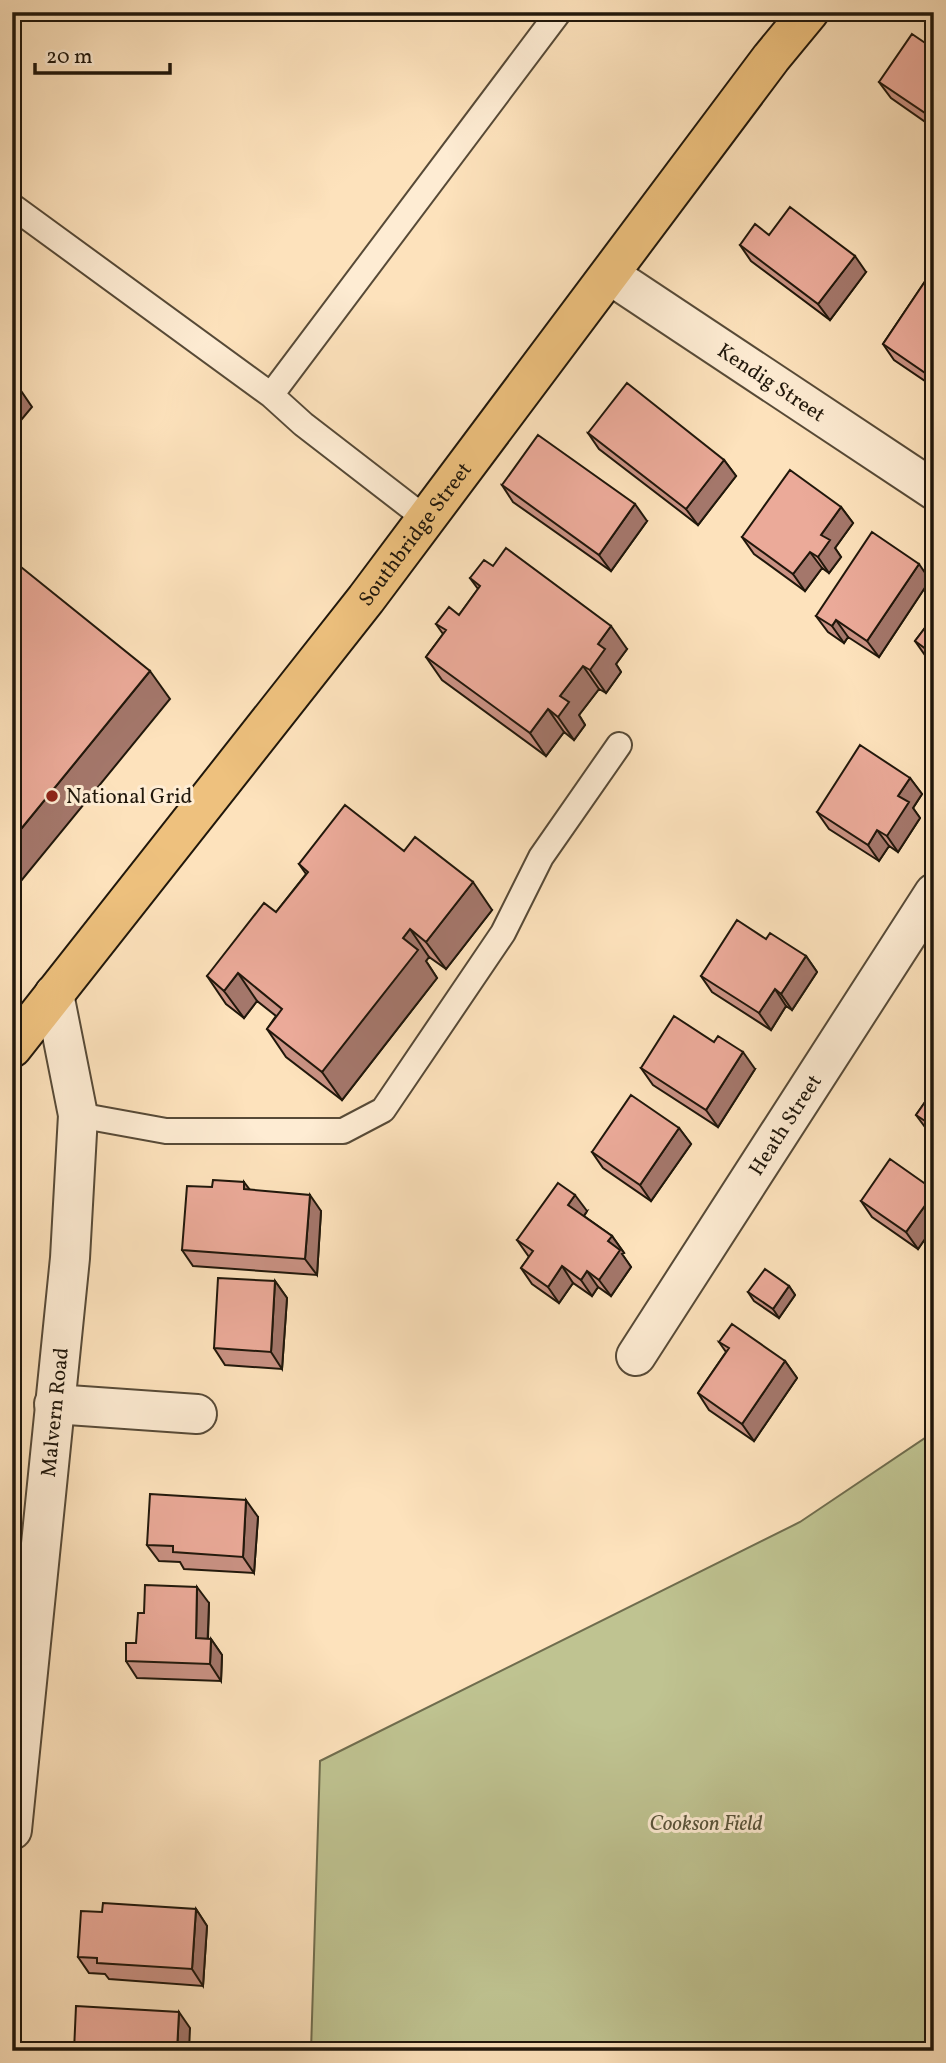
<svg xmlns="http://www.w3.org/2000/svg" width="946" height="2063" viewBox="0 0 946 2063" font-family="Vollkorn,serif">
<rect width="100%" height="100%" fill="#fde2bc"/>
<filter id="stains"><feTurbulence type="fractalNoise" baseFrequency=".00286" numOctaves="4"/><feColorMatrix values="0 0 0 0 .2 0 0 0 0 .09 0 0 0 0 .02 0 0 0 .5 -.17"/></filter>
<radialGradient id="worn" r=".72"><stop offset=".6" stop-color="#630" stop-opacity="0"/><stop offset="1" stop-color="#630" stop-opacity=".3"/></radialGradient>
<path fill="#bfc391" stroke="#706d4e" stroke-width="2" d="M934,1432v619h-623l9,-290 480,-239z"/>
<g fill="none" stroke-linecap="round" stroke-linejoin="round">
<g stroke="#574a37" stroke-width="28">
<path id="lane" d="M12,206l259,189 32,29 123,95
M271,395l288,-383
M78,1115l88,16h177l40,-21 120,-177 38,-76 78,-112"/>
</g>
<g stroke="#574a37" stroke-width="42">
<g id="street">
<path id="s1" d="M610,275l324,215"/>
<path id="s2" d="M636,1356l298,-463"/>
<path d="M54,1404l143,10"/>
<path id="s3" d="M12,1830l58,-572 8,-143 -24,-121"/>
</g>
</g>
<g stroke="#20170b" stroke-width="42">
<g id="primary">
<path id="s4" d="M12,1048l354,-449 405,-541 38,-46"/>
</g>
</g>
<use href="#lane" stroke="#feecd3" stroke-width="24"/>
<use href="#street" stroke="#feecd3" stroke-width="38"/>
<use href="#primary" stroke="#eec17e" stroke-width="38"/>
</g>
<path fill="#ca9284" stroke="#20170b" stroke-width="2" d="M934,49v79l-43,-30 -12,-16z
M769,235l97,37 -36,48 -79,-59 -11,-16z
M934,268v119l-40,-27 -11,-16z
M588,433l136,27 12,16 -38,49 -99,-76z
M502,485l145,36 -36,50 -98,-69z
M841,507l12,16 -18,25 6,9 -12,16 -7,-5 -17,23 -51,-37 -12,-17z
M493,566l134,83 -11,15 5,8 -15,21 -7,-4 -20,26 6,10 -11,15 -10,-8 -18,24 -104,-76 -16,-23 17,-23 -7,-10 23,-9 19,-26 -8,-11z
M930,580l-51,77 -31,-20 -4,6 -16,-11 -12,-16z
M934,616v47l-7,-5 -12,-17z
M910,778l12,16 -9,14 7,10 -22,34 -9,-6 -10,15 -50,-32 -12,-17z
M404,851l88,59 -46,59 -17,-12 -3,4 11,17 -95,122 -56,-43 -19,-28 9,-13 -19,-15 -13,17 -18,-14 -19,-28 69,-64 30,-38 -7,-10z
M766,939l40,17 11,16 -25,38 -6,-4 -15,24 -59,-38 -11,-16z
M641,1068l114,1 -37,58 -65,-42z
M934,1072v63l-6,-4 -12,-16 17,-24 -6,-9z
M679,1128l12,16 -40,57 -48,-33 -11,-16z
M250,1190l71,21 -4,64 -124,-9 -11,-16z
M934,1190v36l-16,23 -46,-32 -11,-16z
M587,1211l-3,5 28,20 12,17 -2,1 9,13 -20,29 -13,-9 -6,9 -19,-13 -14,20 -27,-19 -11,-16 8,-11 -12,-17z
M275,1281l12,17 -5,71 -57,-4 -11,-17z
M789,1286l6,9 -16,23 -25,-17 -6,-9z
M719,1342l66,19 12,17 -43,63 -45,-31 -11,-17 28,-41z
M258,1517l-4,56 -70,-4 -4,-7 -21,-1 -12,-16z
M209,1603l-1,36h3l11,16 -1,26 -84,-3 -11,-17 10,-18 8,-30z
M196,1909l11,17 -4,60 -94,-7 -4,-5 -16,-1 -11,-16z"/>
<path fill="#a4776b" stroke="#20170b" stroke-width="2" d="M855,256l11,16 -36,48 -12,-16z
M13,379l19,28 -20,24v-51z
M724,460l12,16 -38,49 -12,-16z
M635,504l12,17 -36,50 -12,-16z
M841,507l12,16 -18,25 6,9 -12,16 -11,-16 3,-22z
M810,552l12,16 -17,23 -12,-17z
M919,564l11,16 -51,77 -12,-16z
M836,620l12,17 -4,6 -12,-17z
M611,626l16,23 -11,15 5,8 -15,21 -16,-23 8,-26z
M583,666l16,23 -20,26 6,10 -11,15 -16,-23 2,-21z
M150,671l20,28 -158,193v-52z
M548,709l16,23 -18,24 -16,-23z
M910,778l12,16 -9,14 7,10 -22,34 -11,-16 11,-40z
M877,830l12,16 -10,15 -11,-16z
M473,882l19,28 -46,59 -20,-27z
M410,929l19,28 -3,4 11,17 -95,122 -20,-28 81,-134z
M806,956l11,16 -25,38 -11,-16z
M238,973l19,28 -13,17 -20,-27z
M775,989l11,17 -15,24 -12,-17z
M743,1052l12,17 -37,58 -12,-17z
M679,1128l12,16 -40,57 -11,-16z
M244,1182l12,16 -12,-9z
M934,1193v33l-16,23 -12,-17z
M310,1195l11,16 -4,64 -12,-16z
M575,1195l12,16 -7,11 -12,-17z
M612,1236l12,17 -2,1 9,13 -20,29 -12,-16 9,-39z
M562,1266l11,17 -14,20 -11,-16z
M587,1271l11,16 -6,9 -11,-16z
M275,1281l12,17 -5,71 -11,-17z
M789,1286l6,9 -16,23 -6,-9z
M785,1361l12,17 -43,63 -12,-17z
M246,1500l12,17 -4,56 -11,-16z
M197,1587l12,16 -2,52 -11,-17z
M211,1639l11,16 -1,26 -11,-17z
M196,1909l11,17 -4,60 -11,-17z
M179,2012l11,16 -1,23h-12z"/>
<path fill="#ebaa99" stroke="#20170b" stroke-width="2" d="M912,34l22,15v70l-55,-37z
M790,207l65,49 -37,48 -78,-59 15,-21 14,11z
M934,268v111l-51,-35z
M627,383l97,77 -38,49 -98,-76z
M538,435l97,69 -36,51 -97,-70z
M790,470l51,37 -20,28 9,5 -12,17 -8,-5 -17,22 -51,-37z
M872,532l47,32 -52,77 -31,-21 -4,6 -16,-10z
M506,548l105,78 -13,18 7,5 -15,21 -7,-4 -23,30 9,6 -11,15 -10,-8 -18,24 -104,-76 20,-27 -10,-6 13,-17 10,8 21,-29 -10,-8 14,-18 9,6z
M16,563l134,108 -138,169v-273z
M934,616v39l-19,-14z
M934,668v8l-4,-3z
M860,745l50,33 -12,18 11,6 -22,34 -10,-6 -9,15 -51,-33z
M345,805l59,46 11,-14 58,45 -47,60 -16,-13 -7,9 15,12 -96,122 -55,-43 15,-20 -44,-36 -14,18 -17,-15 57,-73 12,9 32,-40 -9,-8z
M737,920l29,19 4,-6 36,23 -25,38 -6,-5 -16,24 -58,-37z
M674,1016l40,26 4,-6 25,16 -37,58 -65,-42z
M934,1072v15l-7,-5z
M934,1089v38l-18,-12z
M631,1095l48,33 -39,57 -48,-33z
M890,1159l44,31v3l-28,39 -45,-31z
M213,1180l31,2v7l66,6 -5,64 -123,-9 5,-64 25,1z
M558,1183l17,12 -7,10 44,31 -4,5 12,9 -21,30 -12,-9 -6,9 -19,-14 -14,21 -27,-19 12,-17 -16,-11z
M765,1269l24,17 -16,23 -25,-17z
M218,1278l57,3 -4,71 -57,-4z
M732,1324l53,37 -43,63 -44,-31 31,-45 -10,-6z
M150,1494l96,6 -3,57 -70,-5v-6l-26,-1z
M145,1585l52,2 -1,51 15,1 -1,25 -84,-3v-18h10l2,-30h6z
M103,1903l93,6 -4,60 -95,-6v-5l-19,-1 3,-46 21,1z
M76,2006l103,6 -2,39h-103z"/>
<circle fill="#8f2418" stroke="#feecd3" stroke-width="2.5" cx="52" cy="796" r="7"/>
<g text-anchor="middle" stroke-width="6" stroke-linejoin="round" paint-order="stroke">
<g font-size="21" fill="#20170b" stroke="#feecd3">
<text dy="7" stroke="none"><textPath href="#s1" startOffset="194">Kendig Street</textPath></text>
<text dy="7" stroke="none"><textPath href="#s4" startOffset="653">Southbridge Street</textPath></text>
<text dy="7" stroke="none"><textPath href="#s2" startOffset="275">Heath Street</textPath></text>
<text dy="7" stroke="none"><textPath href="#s3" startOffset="420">Malvern Road</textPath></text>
</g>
<g font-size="21" fill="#20170b" stroke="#feecd3" text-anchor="start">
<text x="66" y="803">National Grid</text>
</g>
<g font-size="21" font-style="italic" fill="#58533a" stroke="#feecd3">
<text x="706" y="1830">Cookson Field</text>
</g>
</g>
<rect width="946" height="2063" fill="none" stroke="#fde2bc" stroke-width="42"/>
<rect x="14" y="14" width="918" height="2035" fill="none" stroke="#20170b" stroke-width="3.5"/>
<rect x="21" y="21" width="904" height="2021" fill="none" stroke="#20170b" stroke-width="2"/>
<path d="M35 63v10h135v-10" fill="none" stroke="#20170b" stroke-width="3.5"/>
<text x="46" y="63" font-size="21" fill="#20170b" stroke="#feecd3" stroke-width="5" paint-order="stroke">20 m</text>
<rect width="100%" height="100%" filter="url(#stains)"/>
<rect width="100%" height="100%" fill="url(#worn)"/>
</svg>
